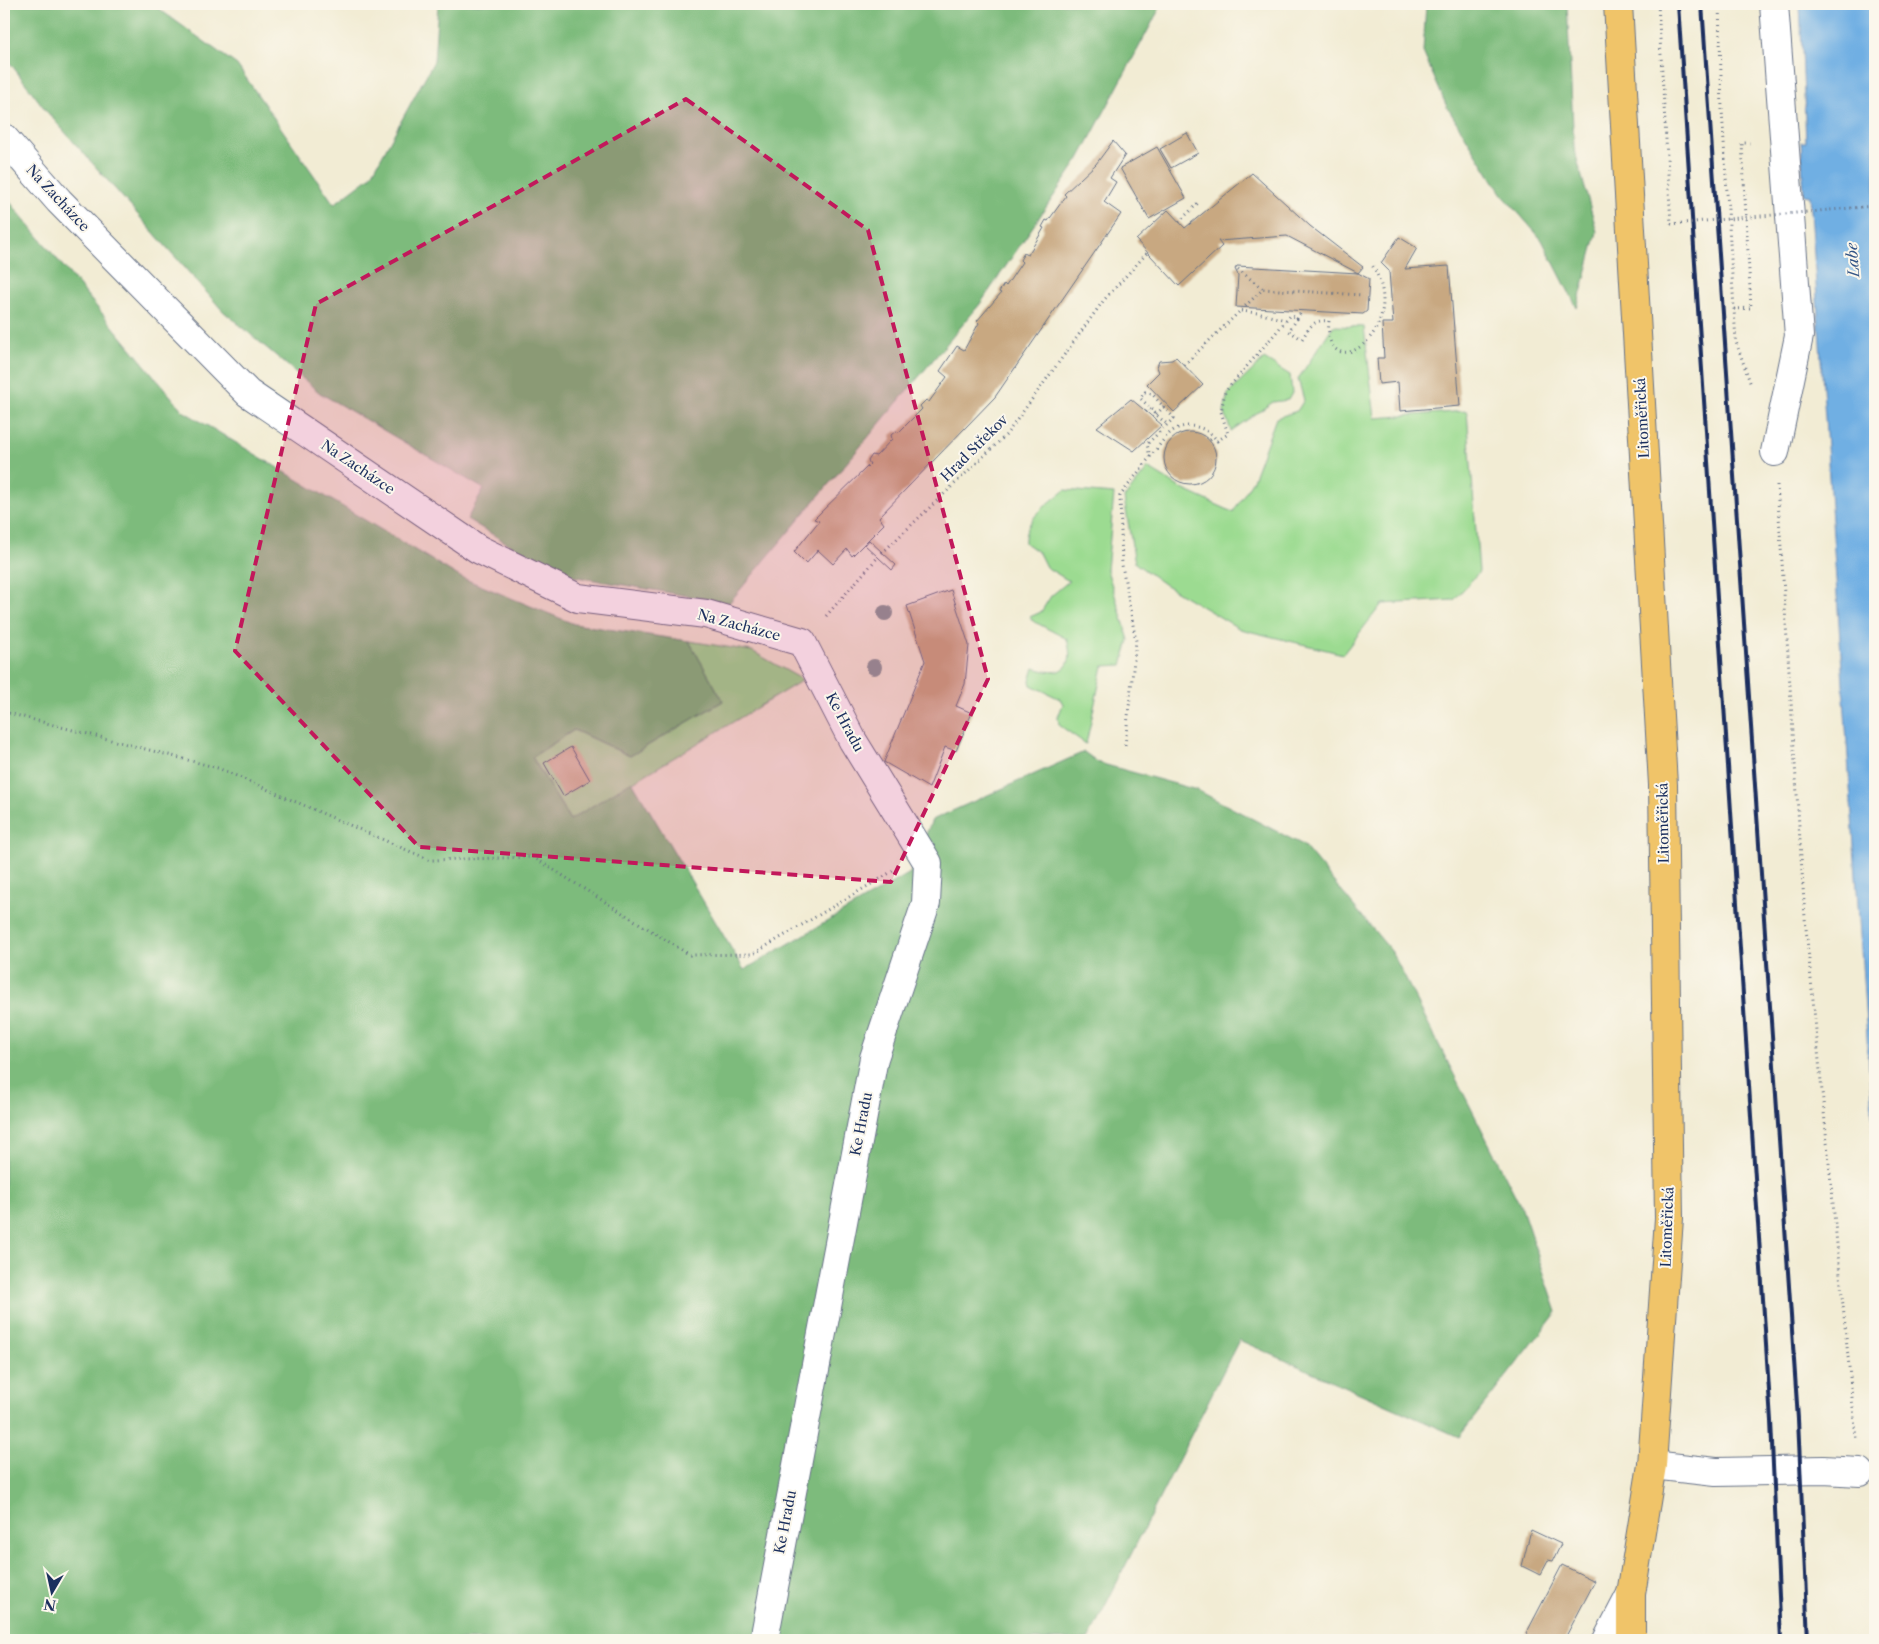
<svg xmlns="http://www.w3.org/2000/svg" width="1879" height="1644" viewBox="0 0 1879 1644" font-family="'Libre Caslon Text',serif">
<rect width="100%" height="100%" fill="#fbf7ec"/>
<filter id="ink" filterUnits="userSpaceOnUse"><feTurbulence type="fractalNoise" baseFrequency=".02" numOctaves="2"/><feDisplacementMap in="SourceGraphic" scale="10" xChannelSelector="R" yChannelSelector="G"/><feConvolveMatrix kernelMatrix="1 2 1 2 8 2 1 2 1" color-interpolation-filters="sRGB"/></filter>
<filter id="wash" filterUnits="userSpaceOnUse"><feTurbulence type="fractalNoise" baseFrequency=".0096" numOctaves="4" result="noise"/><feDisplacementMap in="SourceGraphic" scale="20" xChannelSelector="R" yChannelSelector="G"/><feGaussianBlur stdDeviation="1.12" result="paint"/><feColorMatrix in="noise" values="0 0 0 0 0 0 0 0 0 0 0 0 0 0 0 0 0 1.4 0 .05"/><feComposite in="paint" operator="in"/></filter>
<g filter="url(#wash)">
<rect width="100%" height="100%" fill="#f2ecd4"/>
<path fill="#9cdb91" stroke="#5c8578" d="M1333,326l31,1 11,91 92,-7 12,161 -25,28 -72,4 -39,50 -103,-25 -76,-45 -29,-21 -11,-65 24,-30 36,22 49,22 20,-32 23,-62 21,-7 7,-11 -6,-21z
M1264,359l26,16 2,18 -4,7 -15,2 -42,29 -7,-20 4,-17z
M1065,490l49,4 -7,76 22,70 -7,25 -19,1 -17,78 -27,-19 -1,-8 5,-13 -3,-5 -29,-14 -1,-4 4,-13c27,9 42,2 33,-29l-34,-18 -3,-4 11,-5 10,-16 18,-15 -23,-14 -7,-14 -14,-10c-2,-23 24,-40 40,-53z
M689,641l63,10 51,29 -233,140 -38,-63 42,-27 56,26 93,-55z"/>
<path fill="#7dbb7b" stroke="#4c756c" d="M4,4h148l85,61 97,139 37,-28 63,-115 4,-57h724l-83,155 -99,145 -251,299 -158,-27 -36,-16 -68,-41 17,-30 -164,-96 -97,-82 -175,-198 -44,-58z
M1426,4h141l7,144 23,84 -20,76 -35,-68 -41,-47 -54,-86 -24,-55z
M4,195l179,216 277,166 114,47 115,17 34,60 -93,55 -56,-26 -42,27 38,63 62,-39 112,189 166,-97 22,-53 152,-68 15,11 98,27 106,55 89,107 130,257 35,103 -98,125 -220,-97 -151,300h-1084z"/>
<path fill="#6fafe3" stroke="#456fa0" d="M1800,4h75v1152l-65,-960 -6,-1 -3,-53h5z"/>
<g id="blocks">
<path fill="#c8a881" d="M1187,133l11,20 -27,15 -11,-19z
M1113,141l12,14 -15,23 6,4 -12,20 17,12 -126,183 -116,120 5,7 -32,32 -5,-7 -14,15 -15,-14 -12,14 -12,-12 25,-31 -5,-2 56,-55 -2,-3 4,-6 4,1 16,-17 -1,-4 5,-4 3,1 23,-23 -2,-3 6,-6 3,2 18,-25 -7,-6 17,-25 7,4 15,-27 -2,-2 24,-28 -2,-1 5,-8 2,2 16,-24 -2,-2 4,-7 4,2 16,-27 -2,-1 4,-7 2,1 18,-25 -2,-2 32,-30z
M1157,147l29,51 -37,21 -29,-51z
M1252,173l58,53 53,41 -5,6 -71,-37 -69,5 4,5 -43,40 -43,-46 32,-30 17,18z
M1399,237l18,11 -12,21 44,-3 11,140 -60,5 -2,-29 -19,2 -2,-26h7l-2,-35h11l-4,-52 -8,-8z
M1237,266l121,7 11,6 -2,32 -4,3 -127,-7 2,-32 -3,-6z
M1176,357l27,28 -29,27 -27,-28 12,-12 -2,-5 2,-6 13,-1z
M1131,399l31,26 -28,26 -37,-24z
M1164 458a26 26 0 1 1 52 0a26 26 0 1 1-52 0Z
M869,540l27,25 -4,5 -27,-25z
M951,590l18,55 -4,39 -9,22 16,7 -16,38 -11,-4 -16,41 -45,-26 41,-101 -18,-55z
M571,747l19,33 -27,16 -19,-33z
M1531,1530l30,14 -8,17 -5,-1 -8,15 -18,-9z
M1562,1565l33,16 -31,59h-25l-13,-6z"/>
</g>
</g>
<g filter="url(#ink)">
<use href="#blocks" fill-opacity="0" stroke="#667187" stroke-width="1"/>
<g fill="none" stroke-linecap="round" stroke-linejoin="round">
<g stroke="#667187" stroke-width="30">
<path id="minor" d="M1774,4l25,332 -24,116
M4,138l55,63 189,192 230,156 100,49 128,16 96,28 51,99 75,122 -2,40 -52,155 -110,582
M1652,1465l64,7 107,-2 37,2
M1607,1640l24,-46"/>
</g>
<g stroke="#667187" stroke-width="30">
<path id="major" d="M1618,4l45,781 6,433 -17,247 -21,129v46"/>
</g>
<path stroke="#667187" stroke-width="3" stroke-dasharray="1 4" stroke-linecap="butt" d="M1658,4l13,220
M1719,4l3,105 14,233 15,43
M1179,222l20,-20
M1238,269l25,20
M1734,309l17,-1 -9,-165h8
M1241,311l16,2 29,7
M1297,319l5,-8
M1184,365l79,-76 99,6
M1146,412l3,-3 18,15
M1153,418l13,-14
M1210,440l4,-3
M1150,457c7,-8 13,-18 21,-25 14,-11 37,-6 46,9l11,-7 -7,-22 4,-20 66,-77 6,4 -8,12 13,8c8,-12 11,-20 27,-18 -7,70 85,10 43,-56
M1777,485l28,433 51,520
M882,553l124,-118 98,-135 44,-48
M826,616l52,-59
M4,712l214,56 212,92 103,-3 157,98 63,-1 140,-83
M1125,745l11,-104 -14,-76 -2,-69 30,-39 -3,-13 27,-26 -22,-24 -7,-2 -5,6 17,16
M1871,1504l4,60"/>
<use href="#minor" stroke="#fff" stroke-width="28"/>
<use href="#major" stroke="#f0c469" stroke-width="28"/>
<path stroke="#1b2f5e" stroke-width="4" d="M1678,4l93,1417 10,219
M1702,4l96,1415 10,221"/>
<path stroke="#667187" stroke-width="3" stroke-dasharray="1 4" stroke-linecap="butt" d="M1671,224l204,-18"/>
</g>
<g fill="#8d9c9a">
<circle cx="885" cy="613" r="8"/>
<circle cx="874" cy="667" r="8"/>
</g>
</g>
<path fill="#c2185b" fill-opacity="0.2" stroke="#c2185b" stroke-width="4" stroke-dasharray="10 6" stroke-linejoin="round" d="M686,99l182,131 120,449 -97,203 -472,-35 -184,-196 81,-347z"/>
<g text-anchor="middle" stroke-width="4" stroke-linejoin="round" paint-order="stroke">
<g font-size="14" fill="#1b2f5e" stroke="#fbf7ec">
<text transform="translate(58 198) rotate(47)" y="5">Na Zacházce</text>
<text transform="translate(1642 418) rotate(-93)" y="5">Litoměřická</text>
<text transform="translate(974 448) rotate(-45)" y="5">Hrad Střekov</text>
<text transform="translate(358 467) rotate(34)" y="5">Na Zacházce</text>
<text transform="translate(739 625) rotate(15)" y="5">Na Zacházce</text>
<text transform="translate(845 722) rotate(62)" y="5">Ke Hradu</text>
<text transform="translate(1663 823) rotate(-91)" y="5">Litoměřická</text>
<text transform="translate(861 1124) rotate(-79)" y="5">Ke Hradu</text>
<text transform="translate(1667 1227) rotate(-88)" y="5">Litoměřická</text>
<text transform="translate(785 1522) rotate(-79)" y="5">Ke Hradu</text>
</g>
<g font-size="15" font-style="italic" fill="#345586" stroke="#fbf7ec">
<text transform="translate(1853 260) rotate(-94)" y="5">Labe</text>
</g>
</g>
<rect width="1879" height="1644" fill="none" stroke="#fbf7ec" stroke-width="20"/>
<g transform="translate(52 1592) rotate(189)" stroke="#fbf7ec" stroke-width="4" paint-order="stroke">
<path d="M0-4L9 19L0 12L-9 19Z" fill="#1b2f5e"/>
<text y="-8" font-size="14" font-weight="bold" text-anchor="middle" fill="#1b2f5e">N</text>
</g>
</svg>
